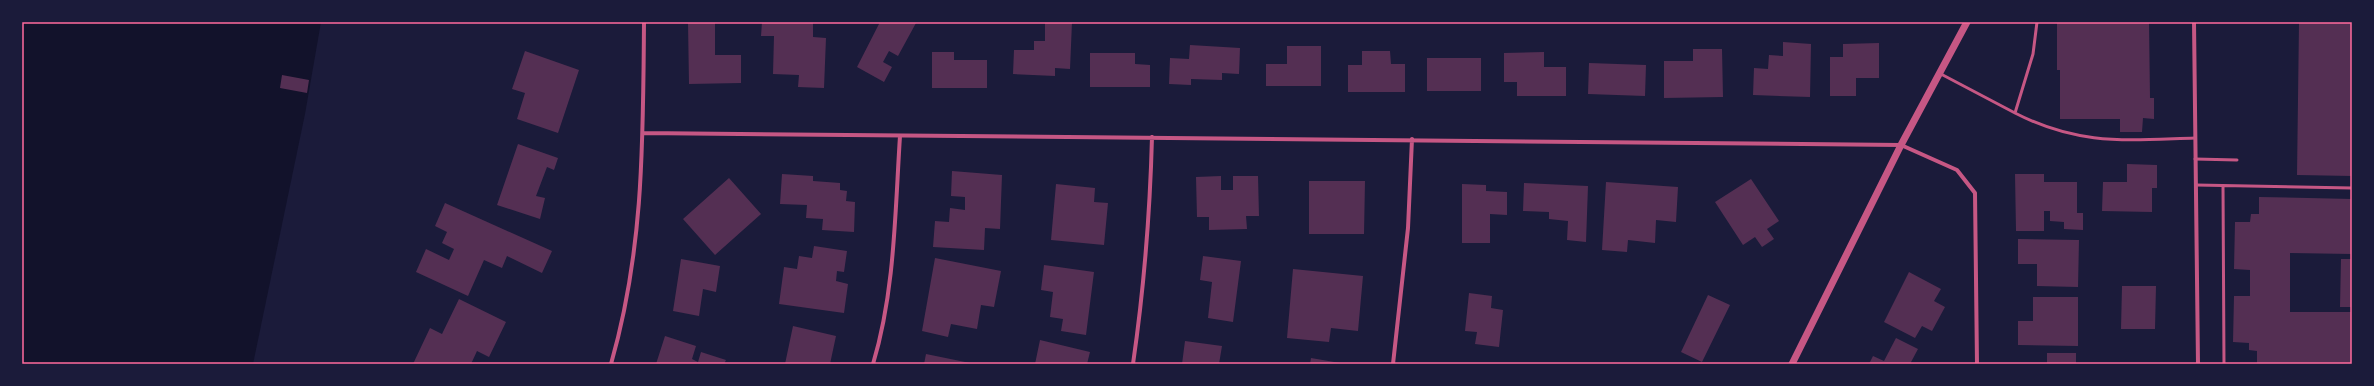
<svg xmlns="http://www.w3.org/2000/svg" width="2374" height="386" viewBox="0 0 2374 386" font-family="'PT Serif',serif">
<rect width="100%" height="100%" fill="#1b1b3a"/>
<path fill="#12122b" d="M22,22h299l-16,92 -52,250h-231z"/>
<path fill="#542f53" d="M688,22h27v33h26v28l-52,1z
M762,22h51v15l13,1 -2,50 -26,-1 1,-12 -26,-1 1,-38h-13z
M880,22l36,1 -18,33 -9,-5 -6,11 9,5 -8,15 -27,-15z
M1045,22h27l-2,47 -15,-1v8l-42,-2 1,-24h20v-9h11z
M2057,22h92l1,76h4v21l-11,-1 -1,14h-22v-13h-60v-49h-3z
M2299,22h53v154l-55,-1z
M1783,42l28,2 -1,53 -57,-2 1,-27 14,1 1,-14 14,1z
M1879,43v35h-23v18h-26v-39h13v-13z
M1190,45l50,3 -1,26 -17,-1v7l-31,-1v6l-22,-1 1,-26 19,1z
M1287,46h34v40h-55v-22h21z
M1693,49h29l1,48 -59,1v-37h29z
M525,51l54,19 -21,63 -41,-14 8,-26 -13,-4z
M1362,51h28l1,13h14v28h-57v-27h14z
M932,52h22v8h33v28h-55z
M1544,52v15h22v29h-49v-14h-13v-29z
M1090,53h45v11l15,1v22h-60z
M1427,58h54v33h-54z
M1589,63l57,2 -1,31 -57,-2z
M282,75l27,5 -2,13 -27,-5z
M518,144l40,14 -4,12 -7,-3 -11,29 9,2 -5,21 -43,-14z
M2127,164l30,1v23h-5v24l-50,-1 1,-29h24z
M952,171l50,4 -2,54 -15,-1 -1,22 -51,-3 2,-26 14,1 1,-14 15,2v-13l-14,-1z
M782,174l31,2v5l27,2v7l7,1 -1,10 9,1 -1,30 -32,-2 1,-11 -17,-1 1,-13 -27,-1z
M2015,174h29v8h33v31h6v17l-19,-1v-7l-14,-1v-10h-6v20h-28z
M1221,176v14h12v-14h25l1,40h-13l1,13 -38,1v-13h-12l-1,-40z
M729,178l32,36 -46,41 -32,-36z
M1751,179l28,42 -12,8 7,10 -12,8 -7,-10 -12,8 -28,-43z
M1309,181h56l-1,53h-55z
M1606,182l72,5 -2,35 -20,-2 -1,23 -27,-3 -1,12 -25,-2z
M1524,183l64,3 -2,56 -19,-2 1,-19 -19,-2v-7l-26,-1z
M1056,184l39,4 -1,14 14,1 -4,42 -53,-5z
M1462,184l24,1v6l21,1v23l-17,-1v29h-28z
M2259,197l93,2v55l-62,-1v59h62v52h-95v-13l-8,-1v-7l-16,-1 1,-46h16v-26l-16,-1 1,-47h15l1,-8h8z
M445,203l107,48 -10,22 -35,-17 -5,12 -18,-8 -16,36 -52,-24 10,-23 23,11 5,-11 -12,-6 5,-11 -12,-6z
M2018,239l61,1 -1,47 -41,-1v-22h-19z
M814,246l33,5 -3,21 -7,-1 -1,10 12,3 -4,29 -65,-9 5,-37 13,2 2,-13 13,2z
M1203,256l38,5 -8,61 -25,-4 4,-36 -12,-2z
M935,258l66,13 -7,36 -13,-2 -4,24 -26,-5 -3,13 -26,-6z
M681,259l39,7 -4,26 -13,-3 -4,27 -26,-5z
M2341,259h11v48h-12z
M1044,265l50,7 -8,63 -25,-4 2,-12 -13,-2 3,-25 -12,-2z
M1293,269l70,7 -5,55 -27,-3 -2,14 -42,-4z
M1909,272l32,17 -7,12 11,6 -13,24 -10,-5 -7,12 -31,-16z
M2122,286h34l-1,43h-34z
M1469,293l23,3 -1,12 12,2 -4,37 -24,-3 2,-12 -12,-1z
M1708,295l22,10 -28,57 -21,-10z
M2033,297h45v49l-60,-1v-24h15z
M459,299l47,23 -17,35 -12,-6 -6,13h-58l17,-36 12,6z
M793,326l43,10 -6,28h-45z
M665,336l31,10 -4,13 6,3 3,-10 25,8 -2,4h-68z
M1896,338l22,11 -8,15h-41l4,-8 11,5z
M1040,340l50,12 -3,12h-52z
M1185,341l37,5 -3,18h-37z
M2047,353h29v11h-29z
M926,354l44,9v1h-46z
M1311,358l29,5v1h-30z"/>
<g fill="none" stroke-linecap="round" stroke-linejoin="round">
<path stroke="#c65784" stroke-width="3" d="M1939,73l76,40 18,-59 4,-32
M2015,113c64,33 111,27 180,25
M2195,159l42,1
M2196,185l156,3
M2223,186l1,178"/>
<path stroke="#c65784" stroke-width="4" d="M2194,22l4,342
M643,133l1258,12 56,25 18,23 2,171
M611,364c33,-115 32,-224 33,-342
M873,364c22,-73 22,-152 27,-228
M1133,364c11,-76 17,-151 19,-227
M1393,364l15,-136 4,-89"/>
<path stroke="#c65784" stroke-width="7" d="M1792,364l109,-219 66,-123"/>
</g>
<rect width="2374" height="386" fill="none" stroke="#1b1b3a" stroke-width="46"/>
<rect x="23" y="23" width="2328" height="340" fill="none" stroke="#ff6b9d" stroke-width="1.5"/>
</svg>
